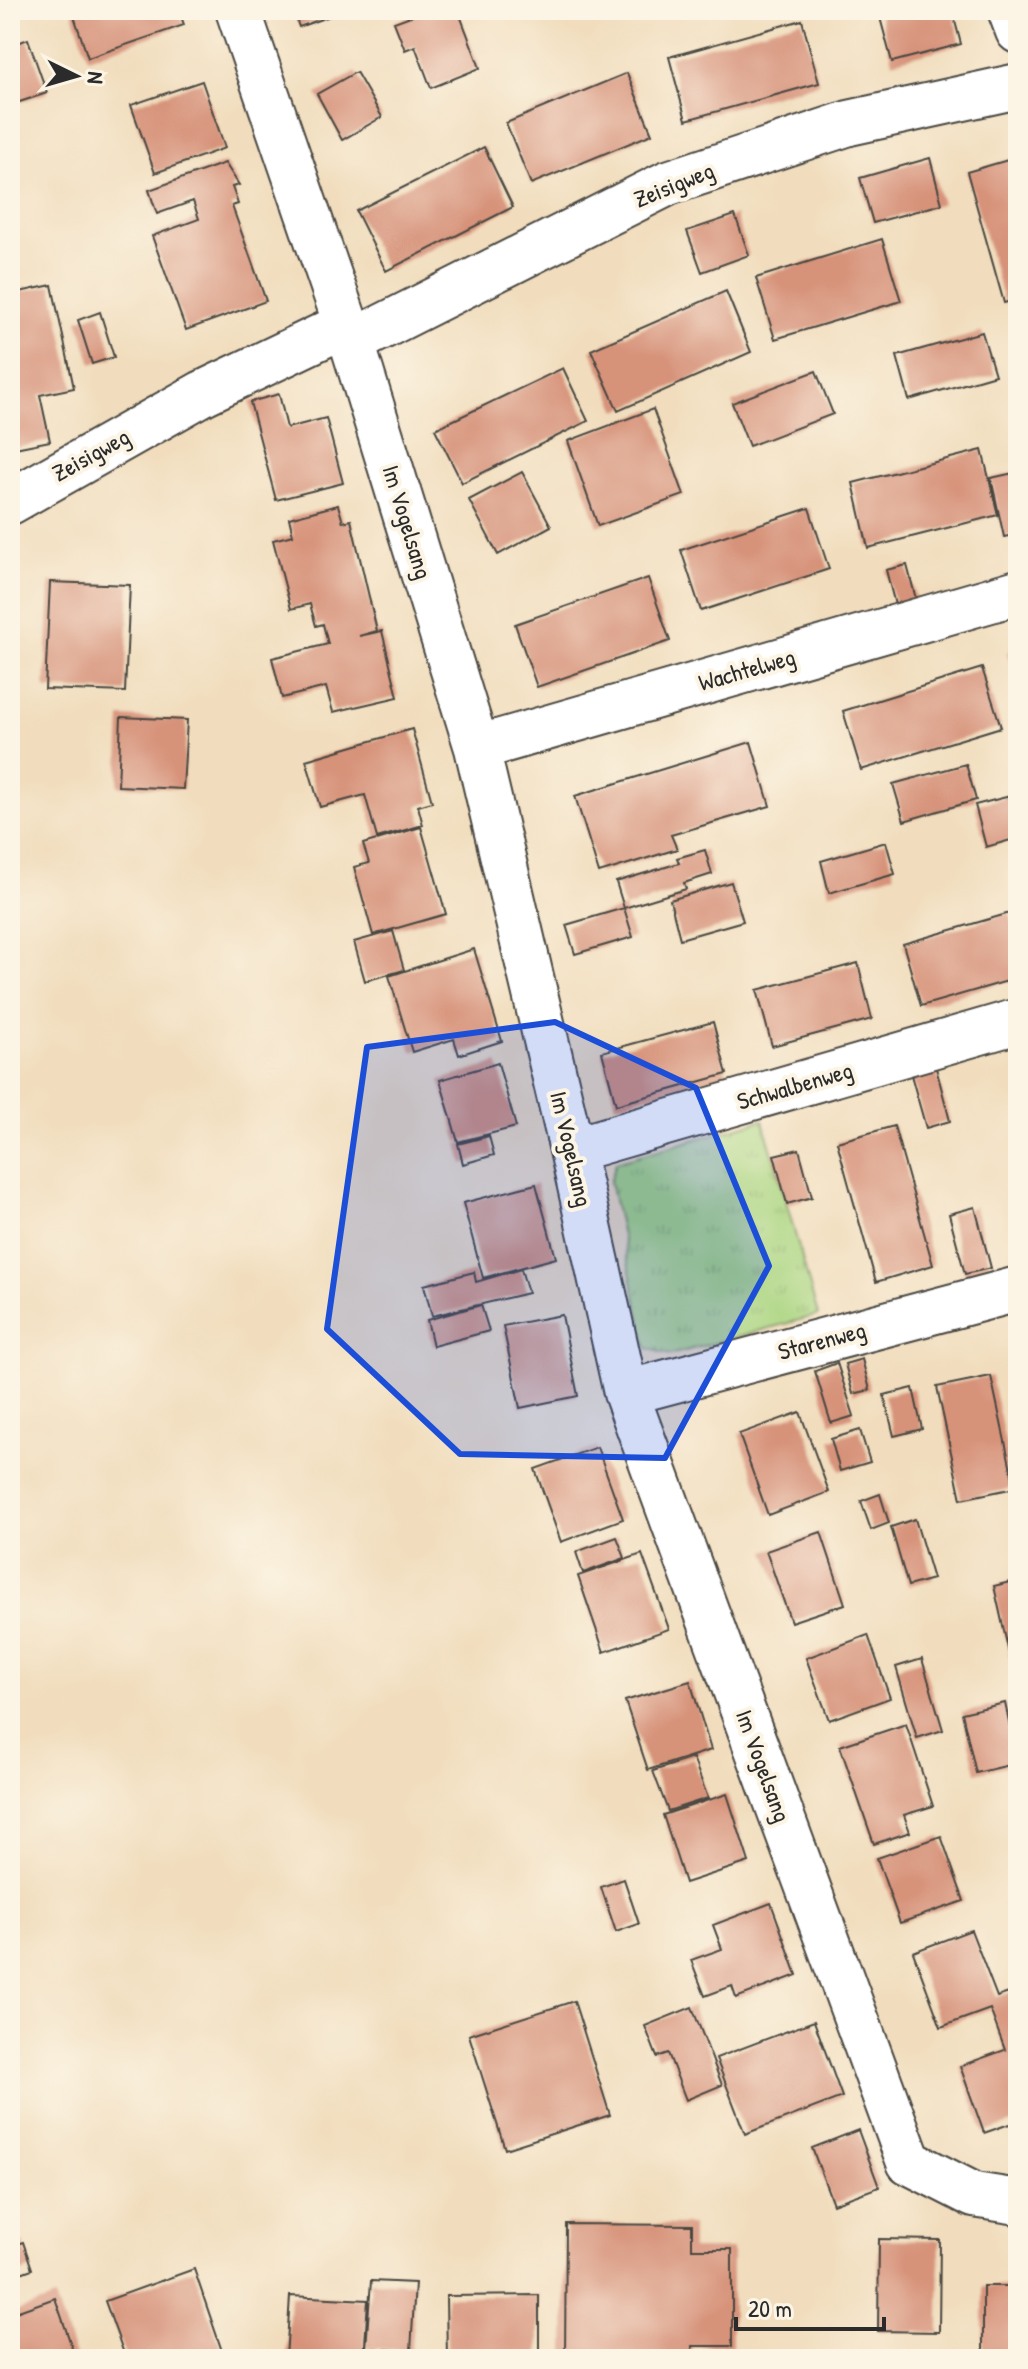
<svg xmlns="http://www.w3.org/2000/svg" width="1028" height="2369" viewBox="0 0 1028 2369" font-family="'Patrick Hand',sans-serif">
<defs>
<pattern id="park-tufts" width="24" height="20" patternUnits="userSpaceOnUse" patternTransform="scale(2)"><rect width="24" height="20" fill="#aad581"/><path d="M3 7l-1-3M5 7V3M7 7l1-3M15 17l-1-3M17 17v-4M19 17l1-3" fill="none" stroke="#92b770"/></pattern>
</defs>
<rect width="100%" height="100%" fill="#fcf5e5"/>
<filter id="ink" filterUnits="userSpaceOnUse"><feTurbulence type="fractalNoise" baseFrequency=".0125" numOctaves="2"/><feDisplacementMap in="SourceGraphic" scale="16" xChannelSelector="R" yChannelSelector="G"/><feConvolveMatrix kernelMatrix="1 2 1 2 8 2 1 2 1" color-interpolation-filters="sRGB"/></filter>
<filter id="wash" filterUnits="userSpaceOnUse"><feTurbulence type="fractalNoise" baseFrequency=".006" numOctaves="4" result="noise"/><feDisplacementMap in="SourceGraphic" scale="32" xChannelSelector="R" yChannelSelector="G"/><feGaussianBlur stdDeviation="1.8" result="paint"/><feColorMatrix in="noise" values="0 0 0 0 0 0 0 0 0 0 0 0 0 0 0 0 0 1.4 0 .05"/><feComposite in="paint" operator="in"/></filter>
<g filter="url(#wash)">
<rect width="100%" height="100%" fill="#f1ddbd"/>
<path fill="url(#park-tufts)" stroke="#6a8056" stroke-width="2" d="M763,1120l55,195 -148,40 -23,-7 -37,-166 6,-20z"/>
<g id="blocks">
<path fill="#d7937a" d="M72,10h107l5,15 -96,33z
M293,10h54l-48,17z
M427,10h31l22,58 -49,20 -16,-42 -10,4 -11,-28z
M594,10h34v1l-31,9z
M878,10h74l9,34 -69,18z
M802,20l17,63 -133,37 -17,-63z
M28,39l19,54 -37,12v-59z
M356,72l26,45 -40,23 -25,-46z
M627,73l25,61 -121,50 -25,-61z
M202,81l23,67 -70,25 -24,-68z
M484,147l29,60 -127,64 -30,-60z
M1018,157v142l-14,4 -37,-131z
M930,158l12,46 -69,19 -13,-45z
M225,163l14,22 -7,2 6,17 -6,2 34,95 -80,29 -34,-94 47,-17 -6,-18 -36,13 -8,-24z
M735,215l14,40 -47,17 -15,-41z
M882,239l19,62 -126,38 -19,-61z
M52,285l22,103 -34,7 10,46 -40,8v-155z
M726,291l25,61 -133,59 -27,-61z
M100,312l14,45 -22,7 -14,-44z
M982,332l13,43 -86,25 -12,-44z
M563,368l25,53 -126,62 -27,-54z
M816,371l17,43 -84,32 -17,-43z
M279,394l8,34 39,-10 17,65 -67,17 -26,-98z
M653,409l31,86 -86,31 -30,-85z
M982,450l16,65 -130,33 -15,-65z
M522,472l29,54 -53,29 -29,-55z
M1018,472v62l-14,3 -13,-59z
M338,505l5,17 8,-2 26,111 -18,5 23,-5 16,66 -65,15 -7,-25 -44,11 -10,-40 56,-14 -5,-20 -7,2 -6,-22 -19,5 -18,-69 20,-5 -4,-17z
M809,508l20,61 -128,42 -20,-61z
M907,565l9,34 -21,6 -9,-35z
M648,578l22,63 -133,46 -22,-63z
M50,582l80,3 -5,107 -80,-3z
M1018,649v35h-1l-10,-32z
M982,668l19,59 -140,43 -18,-59z
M121,717l66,3 -4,69 -65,-3z
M412,729l20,73 -14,4 5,19 -46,13 -12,-43 -45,12 -14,-47z
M751,742l19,64 -99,29 6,14 -78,24 -24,-77z
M966,764l10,36 -72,21 -11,-37z
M1018,794v44l-32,9 -11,-42z
M421,827l25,87 -73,21 -19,-68 15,-4 -6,-19z
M886,842l9,32 -66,19 -8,-32z
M705,850l7,24 -28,9 2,6 -62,19 -8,-26 63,-19 -2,-5z
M731,882l12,39 -63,18 -10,-39z
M624,908l9,29 -58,17 -9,-29z
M1010,913l8,28v37l-97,28 -18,-62z
M393,931l11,39 -39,11 -11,-39z
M474,949l28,92 -43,14 -5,-16 -42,13 -23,-76z
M858,963l14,56 -100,27 -15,-56z
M713,1022l14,52 -111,31 -14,-53z
M498,1063l18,64 -58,15 -18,-62z
M936,1068l14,53 -24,7 -15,-53z
M894,1126l39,139 -57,17 -39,-140z
M489,1136l5,19 -31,9 -5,-20z
M799,1149l13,48 -25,7 -13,-49z
M536,1184l20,74 -73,20 -20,-75z
M975,1207l16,61 -26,6 -16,-60z
M521,1269l7,24 -96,23 -8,-31 50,-13 2,10z
M481,1305l8,26 -56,15 -6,-26z
M562,1315l16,81 -58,12 -17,-82z
M862,1359l8,31 -17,4 -8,-30z
M837,1363l17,53 -23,7 -16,-52z
M991,1376l24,112 -54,11 -24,-112z
M913,1388l9,41 -28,7 -10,-41z
M800,1412l29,80 -61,23 -29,-81z
M860,1430l10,32 -30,9 -9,-32z
M597,1447l26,72 -62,23 -26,-73z
M880,1494l9,29 -18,7 -10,-29z
M915,1519l18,60 -25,7 -17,-59z
M821,1532l24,72 -54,18 -25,-71z
M617,1537l8,21 -42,15 -7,-21z
M642,1554l27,75 -65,23 -26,-76z
M1018,1580v109h-1l-23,-103z
M868,1635l22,63 -61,22 -23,-62z
M922,1659l21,71 -26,8 -21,-71z
M690,1681l21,69 -63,20 -23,-69z
M1005,1703l13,60 -42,10 -14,-60z
M906,1724l27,82 -29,9 6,17 -36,12 -34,-98z
M693,1758l15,40 -40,13 -15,-40z
M727,1794l22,68 -64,21 -22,-68z
M941,1836l23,65 -64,22 -23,-65z
M624,1879l15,45 -23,8 -15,-45z
M771,1903l26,72 -61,23 -4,-12 -27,10 -14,-36 31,-11 -9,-24z
M971,1930l26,67 21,-7v131l-34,12 -24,-67 45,-16 -15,-41 -49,18 -28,-75z
M574,2001l36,114 -105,34 -36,-114z
M692,2007l30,78 -36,15 -18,-47 -11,4 -12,-31z
M814,2021l28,76 -97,37 -29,-76z
M858,2130l21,57 -46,17 -21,-56z
M566,2224l126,1v24h40v97h-40v11h-127z
M879,2239l61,1 -1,92 -61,-1z
M23,2242l9,27 -22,8v-31z
M194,2269l30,88 -7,2h-91l-21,-58z
M371,2281l44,2 -4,68 -45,-3z
M983,2286h35v73h-35z
M539,2295v64h-92l-1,-63z
M290,2296l78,4 -4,59h-78z
M55,2298l21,61h-66v-45z"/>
</g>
</g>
<g filter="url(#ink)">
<use href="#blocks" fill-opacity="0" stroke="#494641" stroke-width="2"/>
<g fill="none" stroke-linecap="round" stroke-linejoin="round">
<g stroke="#494641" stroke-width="48">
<path id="street" d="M238,10l114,332 125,406 95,402 54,243 283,769 65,33 44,7
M1010,10l8,21
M352,342l316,-159 181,-60 169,-37
M10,502l193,-109 142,-68
M477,748l541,-156
M572,1150l446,-129
M626,1393l392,-104"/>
</g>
<use href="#street" stroke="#fff" stroke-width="44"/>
</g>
</g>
<path fill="#1d4ed8" fill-opacity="0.2" stroke="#1d4ed8" stroke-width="6" stroke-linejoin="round" d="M555,1022l141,66 73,178 -104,192 -205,-4 -133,-125 40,-282z"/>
<g text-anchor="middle" stroke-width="8" stroke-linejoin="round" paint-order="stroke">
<g font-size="24" fill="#2b2b2b" stroke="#fcf5e5">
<text transform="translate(674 185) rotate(-22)" y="8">Zeisigweg</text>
<text transform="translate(91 455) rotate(-29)" y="8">Zeisigweg</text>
<text transform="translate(407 522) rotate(73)" y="8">Im Vogelsang</text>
<text transform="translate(747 670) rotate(-16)" y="8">Wachtelweg</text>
<text transform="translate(795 1086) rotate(-16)" y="8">Schwalbenweg</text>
<text transform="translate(571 1149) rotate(77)" y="8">Im Vogelsang</text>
<text transform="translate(822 1341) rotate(-15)" y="8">Starenweg</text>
<text transform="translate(763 1766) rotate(70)" y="8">Im Vogelsang</text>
</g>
</g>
<rect width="1028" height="2369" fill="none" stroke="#fcf5e5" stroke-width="40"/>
<g transform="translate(76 76) rotate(95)" stroke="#fcf5e5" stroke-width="6" paint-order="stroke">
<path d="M0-6L14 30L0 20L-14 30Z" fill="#2b2b2b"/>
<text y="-12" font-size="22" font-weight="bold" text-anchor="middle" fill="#2b2b2b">N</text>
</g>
<path d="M736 2317v12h148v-12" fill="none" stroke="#2b2b2b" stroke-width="4"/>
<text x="748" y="2317" font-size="24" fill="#2b2b2b" stroke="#fcf5e5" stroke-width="6" paint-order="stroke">20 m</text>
</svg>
